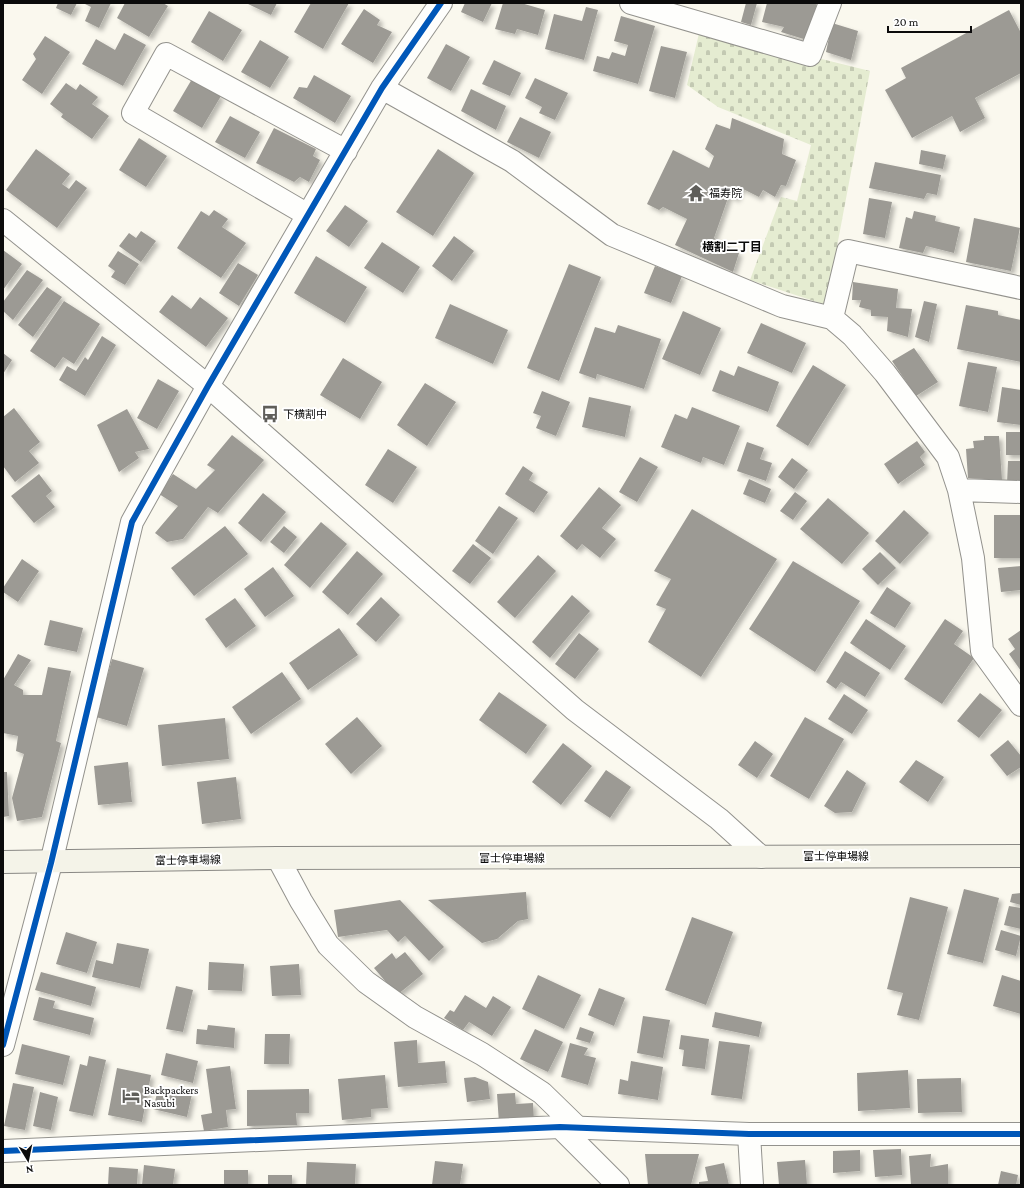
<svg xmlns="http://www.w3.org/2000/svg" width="1024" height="1188" viewBox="0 0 1024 1188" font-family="'Crimson Pro','Noto Sans JP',serif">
<defs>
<pattern id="cemetery-stones" width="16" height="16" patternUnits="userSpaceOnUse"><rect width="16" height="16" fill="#e5ecd1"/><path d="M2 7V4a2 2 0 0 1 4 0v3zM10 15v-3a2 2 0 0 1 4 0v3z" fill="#c3c9b2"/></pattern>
<filter id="shadow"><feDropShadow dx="3.5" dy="3.5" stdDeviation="2" flood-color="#0004"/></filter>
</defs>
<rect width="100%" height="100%" fill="#faf8ee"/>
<path fill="url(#cemetery-stones)" d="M700,29l170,42 -44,234 -76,-25 31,-83 16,4 14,-56 -93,-38 -31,-22z"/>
<path fill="#9c9a94" filter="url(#shadow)" d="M58,3h19l-6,12 -15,-7z
M83,3h28l-12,25 -14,-7 6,-14z
M125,3h38l5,3 -19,31 -32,-19z
M246,3h31l-6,12z
M311,3h38l-26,46 -29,-17z
M465,3h27l-9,19 -22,-10z
M503,3h18l24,7 -7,25 -21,-6 -2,5 -20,-5z
M746,3h11l-6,22 -10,-3z
M767,3h50l-10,37 -26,-8 3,-5 -22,-5z
M586,7l12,3 -14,50 -39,-11 9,-35 28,7z
M364,9l16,11 -3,5 15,7 -19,31 -32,-19z
M1009,10l12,23v40l-46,25 10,20 -25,14 -8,-16 -40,22 -27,-48 21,-12 -5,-10z
M209,11l33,19 -19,31 -32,-19z
M621,16l34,10 -17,58 -45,-13 4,-15 12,3 3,-7 13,4 3,-11 -14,-4z
M832,23l26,8 -7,29 -25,-8z
M124,33l22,12 -23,41 -41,-22 14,-25 19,11z
M45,36l25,16 -28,42 -20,-14 14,-21 -3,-5z
M260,40l29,17 -19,31 -29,-16z
M446,44l24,13 -19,34 -24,-13z
M661,46l26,6 -12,46 -26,-7z
M494,60l27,13 -11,23 -28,-12z
M314,75l37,21 -16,27 -42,-25 6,-11 8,1z
M535,78l33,15 -13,27 -16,-7 3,-6 -17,-9z
M192,79l29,17 -19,32 -29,-17z
M66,83l10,7 4,-6 18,13 -6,7 17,12 -17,23 -31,-22 2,-3 -13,-10z
M471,89l35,17 -10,24 -35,-19z
M230,116l30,16 -15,26 -30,-16z
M520,117l31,15 -12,26 -32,-16z
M732,118l52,21 -2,15 14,6 -10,26 -5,-1 -6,12 -12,-7 -4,7 -18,-9 -5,11 -7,-4 -15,43 25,15 -6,19 -58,-27 12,-26 -24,-12 -4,3 -12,-6 26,-54 36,18 5,-12 -9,-7 11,-25 14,5z
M274,128l42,21 -3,7 7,4 -11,22 -9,-5 -6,5 -38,-19z
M139,138l28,18 -21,31 -27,-17z
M36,149l34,25 -8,10 7,5 7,-9 11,8 -30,40 -51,-38z
M438,149l36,24 -41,63 -37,-24z
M921,150l25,5 -3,14 -24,-5z
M875,162l66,13 -4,20 -10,-2 -3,6 -55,-11z
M869,198l23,4 -7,36 -22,-4z
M345,205l23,16 -19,26 -23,-16z
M214,210l14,9 -6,8 24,16 -25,35 -44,-30 24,-37 8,5z
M914,211l22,5 -1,5 25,6 -6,26 -28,-7 -3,7 -24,-5 7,-31 6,2z
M974,218l46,10 -9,43 -45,-9z
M141,231l15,10 -15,21 -22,-16 10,-13 7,5z
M454,236l20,15 -22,30 -20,-15z
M382,242l38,25 -17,26 -39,-25z
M3,250l19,14 -19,26z
M118,251l21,13 -14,21 -14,-8 4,-6 -7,-5z
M316,256l51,31 -22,36 -51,-30z
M238,263l20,12 -19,31 -20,-13z
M569,264l32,13 -42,104 -32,-13z
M655,266l27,10 -11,27 -27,-10z
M27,270l16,10 -30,40 -10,-9v-9z
M853,282l45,7 -2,19 16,1 -4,28 -21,-6 1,-14 -17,-1v-6l-12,-3 2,-7h-9z
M47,287l15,10 -29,40 -15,-12z
M172,295l19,14 9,-12 28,21 -22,29 -47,-35z
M64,301l36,23 -26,40 -11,-7 -8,11 -25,-17z
M924,301l13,3 -8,38 -14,-5z
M450,304l58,26 -15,34 -58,-26z
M966,305l32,6v4l23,5v42l-64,-13z
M683,311l38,17 -21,47 -38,-16z
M761,323l45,20 -14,30 -45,-20z
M618,325l43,14 -17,50 -47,-15 -1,5 -17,-6 16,-46 20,6z
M102,336l14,9 -31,51 -26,-16 8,-14 9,5 9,-14 3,3z
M914,348l24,34 -22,14 -24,-35z
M3,353l9,7 -9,14z
M343,358l39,24 -22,37 -40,-24z
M968,362l29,5 -9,45 -29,-6z
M813,365l33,20 -38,61 -32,-20z
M738,366l41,16 -11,30 -56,-21 8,-21 14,6z
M158,379l21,12 -22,38 -20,-11z
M425,383l31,19 -29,44 -30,-21z
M1002,387l19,3v35l-24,-3z
M542,391l28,11 -14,34 -20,-8 5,-12 -8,-3z
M589,397l42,9 -6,31 -43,-10z
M692,407l48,19 -16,39 -21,-8 -2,6 -40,-16 14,-33 12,5z
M14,408l26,34 -11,9 10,12 -24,19 -12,-16v-49z
M127,409l22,40 -14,3 4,6 -20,14 -22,-47z
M1006,432h15v23h-15z
M232,435l32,25 -46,53 -10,-6 -25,32 -16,3 -12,-9 23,-27 -19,-12 14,-20 23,15 19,-19 -8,-5z
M984,436h15l3,44 -34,-2 -2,-29 8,-1 -1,-7 11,-1z
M917,441l8,11 -5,5 5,8 -27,19 -14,-20z
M747,442l17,6 -4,11 12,4 -6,18 -29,-10z
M388,449l29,18 -24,36 -28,-18z
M640,457l18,10 -21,35 -18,-10z
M792,458l16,12 -14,19 -16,-12z
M1008,461h13v23l-14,-1z
M523,466l10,7 -4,7 19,12 -14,21 -29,-19z
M39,474l13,17 -6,5 9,11 -21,16 -23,-27z
M749,479l22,10 -6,14 -22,-9z
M599,487l22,18 -19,23 14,11 -16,19 -18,-14 -5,6 -17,-14z
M795,492l12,9 -14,19 -13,-9z
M263,493l23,19 -25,30 -23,-19z
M828,498l41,35 -27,31 -42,-35z
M499,506l19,12 -25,36 -18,-13z
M692,509l85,50 -76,118 -53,-35 18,-33 -10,-4 15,-26 -17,-8z
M904,510l25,23 -29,31 -25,-23z
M994,515h27v43h-27z
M321,522l26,22 -37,44 -26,-23z
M225,526l23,28 -54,42 -23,-28z
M284,526l13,11 -13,16 -14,-11z
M473,544l18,14 -21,26 -18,-13z
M357,551l26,23 -35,41 -26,-23z
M880,552l16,16 -18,17 -16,-16z
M538,555l18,16 -41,47 -18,-16z
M22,559l17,12 -21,31 -15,-10v-4z
M793,561l67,40 -45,71 -66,-43z
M1021,566v24l-20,2 -3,-24z
M273,567l21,29 -29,21 -21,-28z
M887,587l24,16 -16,25 -25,-15z
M572,595l18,16 -40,47 -18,-16z
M381,597l19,18 -24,27 -20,-18z
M235,598l21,28 -30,22 -21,-29z
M866,619l40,27 -16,24 -40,-27z
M945,619l18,12 -9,13 20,14 -32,46 -38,-25z
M50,620l33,8 -6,24 -33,-7z
M339,628l19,27 -50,35 -19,-27z
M1021,630v41l-12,-17 6,-5 -7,-10z
M579,633l20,16 -24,30 -20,-15z
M845,651l35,22 -15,24 -24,-15 -5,7 -10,-7z
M18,654l13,6 -17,25 9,5v5h19l6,-28 23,4 -15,70 5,2 -19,74 -25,4 -5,-23 12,-44 -8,-3 2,-15 -15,-3v-53z
M112,659l32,9 -17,58 -31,-9z
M282,672l19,27 -50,35 -19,-27z
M499,692l48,33 -21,29 -47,-34z
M980,693l22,17 -23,28 -22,-17z
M844,694l24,16 -16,24 -24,-15z
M357,717l25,29 -31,28 -26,-30z
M805,717l39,22 -35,60 -39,-23z
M225,718l4,41 -67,7 -4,-41z
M1008,740l13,16v11l-14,9 -17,-21z
M755,741l18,13 -16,24 -19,-13z
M563,743l29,23 -31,39 -29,-23z
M916,760l28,17 -16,25 -29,-20z
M128,762l4,40 -34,3 -4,-39z
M606,770l25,17 -21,31 -26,-17z
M847,770l19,13 -14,29 -17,1 -11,-7z
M3,772h4l2,44 -6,1z
M236,777l5,42 -39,5 -5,-42z
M964,889l35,9 -16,65 -36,-9z
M526,892l2,27 -10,2 -21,18 -15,4 -54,-43z
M1021,893v12l-11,-3 2,-8z
M910,897l38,10 -29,113 -22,-5 6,-22 -16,-4z
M400,900l44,47 -15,14 -24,-25 -7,6 -11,-12 -49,7 -4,-27z
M1009,906l12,2v21l-17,-4z
M692,917l41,15 -27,73 -41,-15z
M1001,930l20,6 -5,20 -21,-6z
M66,932l31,10 -10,31 -31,-9z
M117,943l32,6 -9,39 -48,-11 4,-17 17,4z
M405,952l18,22 -26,21 -23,-27 18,-15 4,6z
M209,962l35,2 -2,27 -34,-1z
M299,964l2,31 -29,1 -2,-30z
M41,972l55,15 -5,19 -56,-16z
M538,975l43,20 -17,34 -42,-20z
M1002,975l19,6v33l-28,-8z
M176,986l17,4 -10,42 -17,-3z
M599,988l26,10 -11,28 -26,-11z
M465,995l21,13 7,-12 18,11 -19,29 -23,-14 -6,8 -19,-12 6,-8 4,2z
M39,997l16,4 -2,7 41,10 -4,17 -57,-15z
M715,1012l47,10 -3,15 -47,-10z
M643,1016l27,4 -7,38 -26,-5z
M208,1025l27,3 -1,20 -38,-4 1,-15 10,1z
M580,1027l14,5 -4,11 -14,-4z
M535,1029l28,13 -15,30 -28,-13z
M265,1034h25l-1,30h-25z
M681,1035l28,4 -4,30 -23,-3 2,-16 -5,-1z
M417,1040l1,23 27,-2 2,22 -49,4 -4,-45z
M719,1041l31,4 -8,54 -31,-4z
M570,1043l18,5 -4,7 12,3 -8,27 -27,-8z
M22,1044l48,12 -7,29 -48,-11z
M166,1053l32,8 -5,22 -32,-8z
M89,1056l17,4 -13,56 -24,-5 11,-47 7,2z
M631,1061l32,6 -5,33 -40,-6 2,-15 8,2z
M230,1066l6,43 -10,1 2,17 -24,4 -3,-16 11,-2 -6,-44z
M117,1068l34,7 -9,47 -34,-7z
M908,1070l2,38 -52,3 -1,-38z
M385,1075l3,33 -17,1v8l-29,3 -4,-41z
M475,1077l13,5 2,17 -23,3 -3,-24z
M961,1078l1,34 -44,1 -1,-34z
M13,1083l21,4 -9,43 -21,-4z
M159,1086l33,8 -5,23 -34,-8z
M309,1089v24h-13l1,12 -50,1v-36z
M40,1092l18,5 -7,33 -18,-4z
M515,1093l1,11 17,-1 1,18 -35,2 -2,-29z
M901,1149l1,26 -27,2 -2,-27z
M860,1150v21l-27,2v-22z
M645,1154h54l-8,31h-43z
M931,1154l-1,13 18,-3v21h-37l-2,-29z
M805,1160l2,25h-28l-2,-23z
M435,1161l28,3 -3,21h-28z
M307,1162l49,2 -1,21h-49z
M724,1163l5,22h-30v-3l9,-1 -3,-14z
M144,1165l31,4 -2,16h-31z
M109,1167l29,2 -1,16h-29z
M224,1170h24v15h-24z
M1001,1171l17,4 -2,10h-18z
M268,1175h24v10h-24z"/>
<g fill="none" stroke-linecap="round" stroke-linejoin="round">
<g stroke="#93928d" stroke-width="24">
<path id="minor" d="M631,3l179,52 20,-52
M382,88l130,73 100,74 170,71 50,12 20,17 33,38 63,84 11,33 14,68 9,93 39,54
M308,215l-175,-102 33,-59 180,97
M832,318l16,-67 173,37
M959,490l62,2
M278,858l23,43 27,44 38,37 49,35 67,37 60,39 36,35
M3,1045l48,-182 81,-341 76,-136 174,-298 59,-85
M749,1134l3,51
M3,1151l557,-24 58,58"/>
</g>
<g stroke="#93928d" stroke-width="24">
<path id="tertiary" d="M3,220l205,166 367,324 144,109 42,38
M560,1127l189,7h272"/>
</g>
<g stroke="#898884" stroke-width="24">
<path id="secondary" d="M3,862l275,-4 743,-2"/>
</g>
<use href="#minor" stroke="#fefefc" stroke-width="22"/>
<use href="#tertiary" stroke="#fefefc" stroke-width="22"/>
<use href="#secondary" stroke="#f4f3e8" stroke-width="22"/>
<g stroke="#fff" stroke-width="8">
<path id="cycleway" d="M3,1045l48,-182 81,-341 76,-136 174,-298 59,-85
M3,1151l557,-24 189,7h272"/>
</g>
<use href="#cycleway" stroke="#0057b8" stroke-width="6"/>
</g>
<defs>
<g id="temple-bare" transform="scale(1.38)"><path d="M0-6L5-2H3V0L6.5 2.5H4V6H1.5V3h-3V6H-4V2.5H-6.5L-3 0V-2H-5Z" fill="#5f5e5a" stroke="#fff" stroke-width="2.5" paint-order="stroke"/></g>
<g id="bus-bare" transform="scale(1.38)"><path d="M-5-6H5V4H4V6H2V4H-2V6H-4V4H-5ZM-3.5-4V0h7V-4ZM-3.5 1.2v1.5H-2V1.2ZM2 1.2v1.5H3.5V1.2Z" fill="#5f5e5a" stroke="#fff" stroke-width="2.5" paint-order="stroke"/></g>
<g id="hotel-bare" transform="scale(1.38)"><path d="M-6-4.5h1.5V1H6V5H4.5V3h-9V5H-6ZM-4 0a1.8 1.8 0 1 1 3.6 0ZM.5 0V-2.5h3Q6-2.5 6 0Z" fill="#5f5e5a" stroke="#fff" stroke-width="2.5" paint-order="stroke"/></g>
</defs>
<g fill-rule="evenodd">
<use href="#temple-bare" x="696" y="193"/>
<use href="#bus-bare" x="270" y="414"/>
<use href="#hotel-bare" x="131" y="1096"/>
</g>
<g text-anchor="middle" stroke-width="4" stroke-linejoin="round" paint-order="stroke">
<g font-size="11" fill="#0b0b0b" stroke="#fff" text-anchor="start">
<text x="709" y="197">福寿院</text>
<text x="283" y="418">下横割中</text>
<text x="144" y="1094">Backpackers<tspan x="144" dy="13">Nasubi</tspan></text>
</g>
<g font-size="11" fill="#0b0b0b" stroke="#fff">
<text x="836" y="860">富士停車場線</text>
<text x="512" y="862">富士停車場線</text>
<text transform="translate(188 860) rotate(-1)" y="4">富士停車場線</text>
</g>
<g font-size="12" font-weight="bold" fill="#0b0b0b" stroke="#fff">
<text x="732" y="251">横割二丁目</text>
</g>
</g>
<rect width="1024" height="1188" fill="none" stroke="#0b0b0b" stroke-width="8"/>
<g transform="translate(28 1160) rotate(170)" stroke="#ffffff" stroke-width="3" paint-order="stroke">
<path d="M0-3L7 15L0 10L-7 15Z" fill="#0b0b0b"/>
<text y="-6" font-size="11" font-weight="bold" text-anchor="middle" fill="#0b0b0b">N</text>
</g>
<path d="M888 26v6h83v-6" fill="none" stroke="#0b0b0b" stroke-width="2"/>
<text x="894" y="26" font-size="12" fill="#0b0b0b" stroke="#ffffff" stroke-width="3" paint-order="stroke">20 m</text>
</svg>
